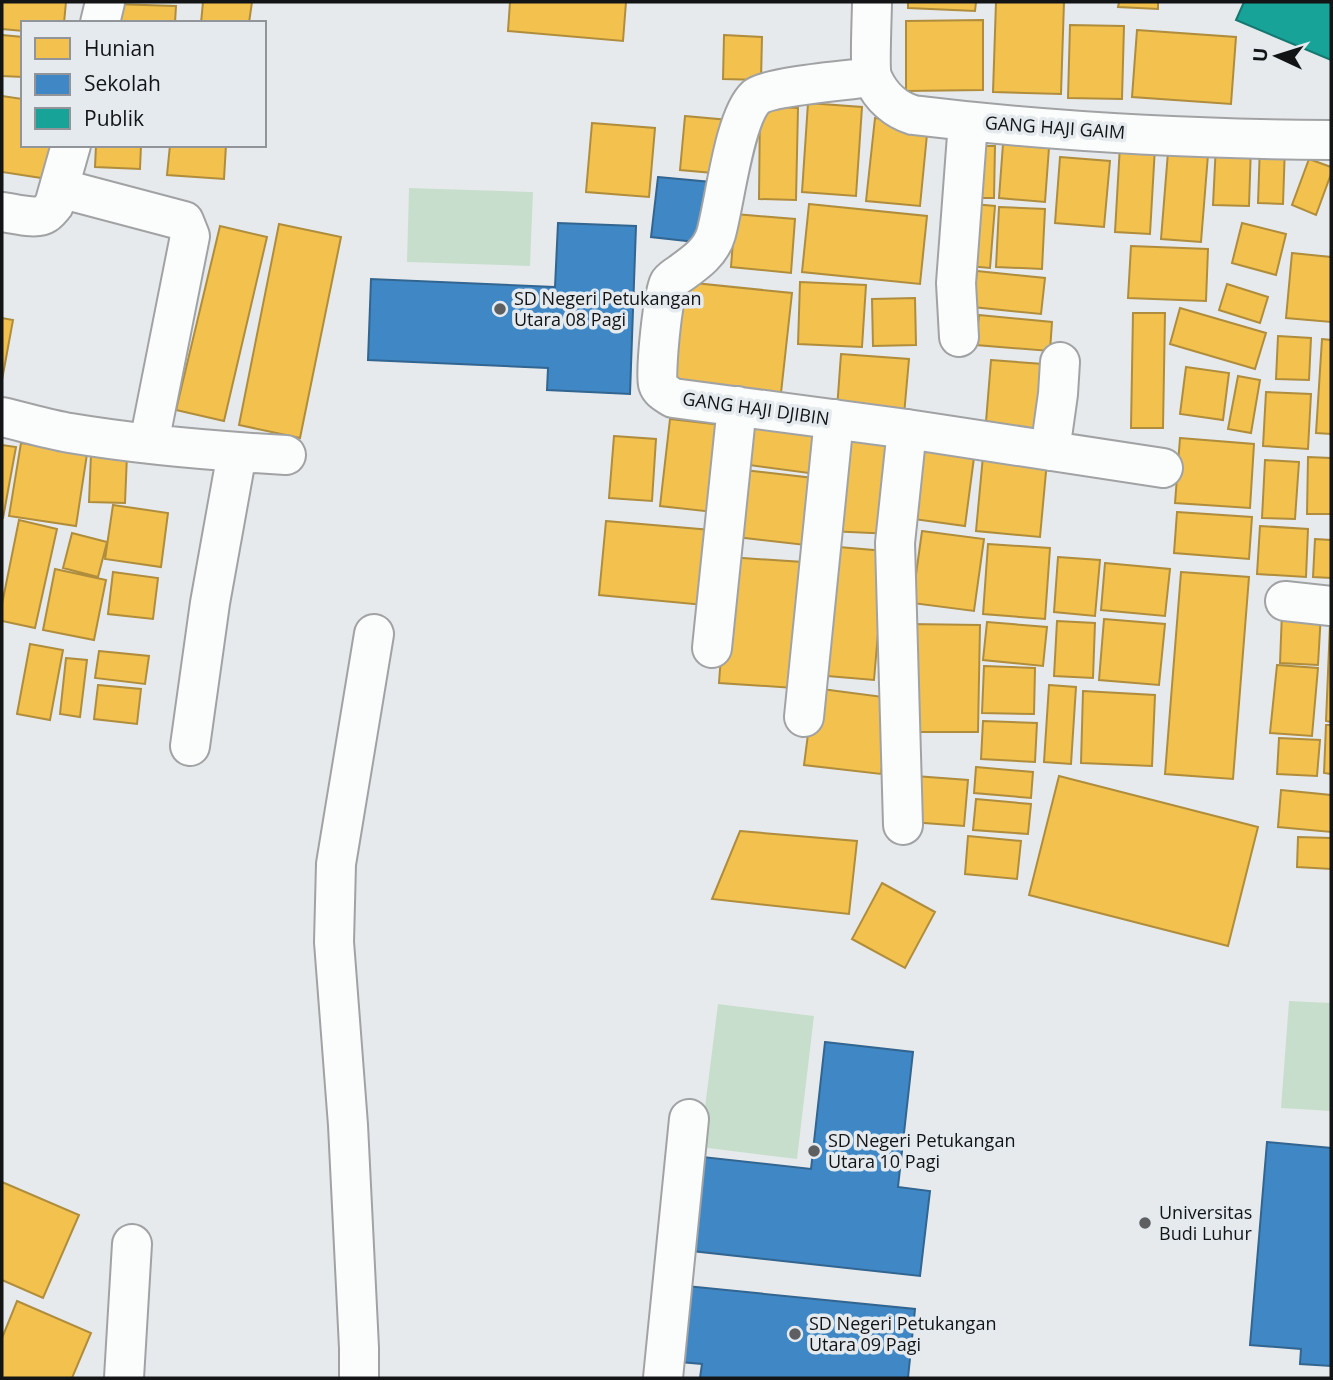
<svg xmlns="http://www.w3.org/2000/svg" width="1333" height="1380" viewBox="0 0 1333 1380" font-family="'Open Sans',sans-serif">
<rect width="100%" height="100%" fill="#e7eaed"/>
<path fill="#c8decd" d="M409,188l124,4 -3,74 -123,-4z
M1289,1001l42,2v108l-50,-3z
M718,1004l96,12 -17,143 -97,-12z"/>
<path fill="#f2c14e" stroke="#af8d3d" stroke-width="2" d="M2,2h64l-2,21h-41v8l-21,-2z
M203,2h49l-3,21h-48z
M510,2h116l-3,39 -115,-10z
M908,2h68l-1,9 -67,-3z
M996,2h68l-3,92 -68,-2z
M1119,2h39v7l-40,-2z
M114,4l62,2 -1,17h-61z
M983,20v70l-77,1v-70z
M1070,25l54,1 -2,73 -54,-1z
M1137,30l99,7 -5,67 -99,-7z
M2,35l21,2v40l-21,-1z
M724,35l38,2 -1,43 -38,-1z
M2,96l21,3v46h30l-5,34 -46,-7z
M808,103l54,4 -6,89 -54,-4z
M760,106l38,2 -2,92 -37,-1z
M685,116l44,4 -5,54 -44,-4z
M875,118l53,6 -8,82 -54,-5z
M592,123l63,5 -6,69 -63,-5z
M1003,144l46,4 -4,54 -46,-4z
M1216,144l35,2 -2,60 -36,-1z
M96,145h45l-1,24 -45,-2z
M170,145h56l-2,34 -57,-4z
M1120,145l35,2 -5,87 -35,-2z
M1260,145l25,1 -2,58 -25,-1z
M977,146h18l-1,52h-18z
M1168,152l40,3 -7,87 -40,-3z
M1060,157l50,4 -6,66 -49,-4z
M1309,159l22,8v7l-15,41 -24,-10z
M809,204l118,12 -7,68 -118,-12z
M973,204l22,2 -5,62 -21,-2z
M999,207l46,2 -3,60 -46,-2z
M735,214l60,5 -4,54 -60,-6z
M1242,223l44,11 -10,41 -44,-12z
M279,224l62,13 -41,201 -61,-13z
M220,226l47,11 -43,184 -48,-11z
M1131,246l77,3 -2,52 -78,-3z
M1292,253l39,4v65l-45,-4z
M977,271l68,7 -4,36 -68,-7z
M675,281l117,12 -11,100 -116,-12z
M800,282l66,3 -4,62 -64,-3z
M1227,284l41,13 -8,26 -41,-13z
M915,298l1,47 -43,1 -1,-47z
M1180,308l86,25 -11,36 -85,-25z
M1133,313h32l-2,115h-32z
M979,315l73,7 -2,29 -74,-6z
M2,318l11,2 -11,60z
M1278,336l33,2 -2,42 -33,-1z
M1322,339l9,1v94l-15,-1z
M841,354l68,5 -5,56 -67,-6z
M991,360l66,5 -6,74 -66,-5z
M1186,367l43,6 -6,47 -43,-6z
M1238,376l22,4 -9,53 -23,-4z
M1266,392l45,2 -3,55 -45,-3z
M741,411l82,10 -7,53 -82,-11z
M670,419l61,7 -9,87 -62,-7z
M834,430l66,4 -7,100 -65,-3z
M614,436l42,3 -4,62 -43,-3z
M1180,438l74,6 -4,64 -75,-5z
M909,441l66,9 -10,76 -66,-9z
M21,443l66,11 -11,72 -67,-10z
M2,445l14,2 -13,71h-1z
M91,454l36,1 -2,48 -36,-1z
M983,456l64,5 -7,76 -64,-6z
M1308,457l23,1v56h-24z
M1265,460l34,2 -4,57 -33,-1z
M735,469l87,10 -8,67 -86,-10z
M113,505l55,8 -7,54 -56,-8z
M1177,512l75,5 -3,42 -75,-6z
M19,520l38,9 -22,99 -33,-7v-17z
M606,521l105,9 -7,75 -105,-10z
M1260,526l48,3 -2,48 -49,-3z
M922,531l62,8 -10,72 -62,-8z
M72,533l35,9 -9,35 -35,-9z
M1315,539l16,1v38l-18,-1z
M988,544l62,4 -5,71 -62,-5z
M827,546l58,5 -11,129 -58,-5z
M728,557l75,5 -9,126 -75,-5z
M1058,557l42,3 -5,56 -41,-4z
M1105,563l65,6 -5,47 -64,-6z
M55,569l51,11 -12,60 -51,-10z
M113,572l45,6 -5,41 -45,-5z
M1181,572l68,5 -16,202 -68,-5z
M1282,612l39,1 -3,52 -38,-2z
M1104,619l61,5 -6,61 -60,-5z
M1057,621l38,2 -2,55 -39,-2z
M987,622l60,5 -4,39 -60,-6z
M909,624l71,1 -2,107h-71z
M1330,624h1v98l-5,-1z
M30,644l33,6 -13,70 -33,-6z
M99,651l50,5 -4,28 -50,-6z
M66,658l21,2 -7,57 -20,-3z
M1277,665l41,3 -6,68 -42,-3z
M984,666l51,2 -1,46 -52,-1z
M98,685l43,4 -4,35 -43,-5z
M1049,685l27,2 -5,77 -27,-2z
M814,688l77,10 -10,76 -77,-9z
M1083,691l72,4 -3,71 -71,-3z
M983,721l54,2 -2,39 -54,-3z
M1326,725h5v49l-7,-1z
M1279,738l41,2 -3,36 -40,-2z
M976,767l57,5 -2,26 -57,-5z
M915,776l53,4 -4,46 -53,-4z
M1059,776l199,51 -30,119 -199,-51z
M1281,790l50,5v37l-53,-5z
M976,799l55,5 -3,30 -55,-4z
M740,831l117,10 -8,73 -137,-15z
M968,836l53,5 -4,38 -52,-5z
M1298,837l33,1v31l-34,-2z
M882,883l53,29 -30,56 -53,-29z
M2,1182l77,33 -36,83 -41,-18z
M17,1301l74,32 -19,45h-70v-40z"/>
<path fill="#3f88c5" stroke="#326590" stroke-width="2" d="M658,177l53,5 -7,61 -53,-6z
M558,223l78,3 -6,168 -83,-4 1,-22 -180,-8 3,-81 184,8z
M825,1042l88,10 -15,135 32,4 -10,85 -237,-26 11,-94 117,13z
M1267,1142l64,6v218l-31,-2 1,-15 -51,-4z
M676,1285l239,24 -7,69h-208l2,-14 -33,-3z"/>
<path fill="#17a398" stroke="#167871" stroke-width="2" d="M1244,2h87v58l-95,-40z"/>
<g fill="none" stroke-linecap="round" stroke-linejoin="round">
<g stroke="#a1a2a4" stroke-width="42">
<path id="minor" d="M872,2c0,14 -3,68 1,77 8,18 23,31 40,36 139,17 279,24 418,25
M100,23l5,-21
M872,77c-22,3 -102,9 -116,20 -22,20 -31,105 -40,137 -5,18 -21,29 -35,39 -4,3 -10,6 -12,10 -6,10 -14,89 -11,101 2,7 9,10 15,14l234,31 256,39
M59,188l125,33 6,15 -41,207
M2,212c11,1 34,8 43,2 3,-1 7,-7 9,-9l17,-60
M959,337l-3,-54 12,-161
M2,417c22,5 45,12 68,16 72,12 144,18 216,22
M1050,451l8,-57 2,-32
M1285,601l46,5
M712,648l25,-242
M804,717l30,-298
M190,746l20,-143 27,-150
M903,825l-8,-282 12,-114
M124,1378l8,-134
M359,1378v-30l-11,-223 -14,-183 2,-78 38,-230
M663,1378l26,-259"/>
</g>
<use href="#minor" stroke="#fbfcfc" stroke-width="38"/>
</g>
<g fill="#5d5f61" stroke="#e5eaef" stroke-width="2.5">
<circle cx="500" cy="309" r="7"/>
<circle cx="814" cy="1151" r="7"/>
<circle cx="1145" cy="1223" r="7"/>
<circle cx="795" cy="1334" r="7"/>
</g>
<g text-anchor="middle" stroke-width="7" stroke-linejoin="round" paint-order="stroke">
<g font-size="18" fill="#121415" stroke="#e5eaef">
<text transform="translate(1055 128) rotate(4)" y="6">GANG HAJI GAIM</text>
<text transform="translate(756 409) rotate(8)" y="6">GANG HAJI DJIBIN</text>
</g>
<g font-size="18" fill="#121415" stroke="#e5eaef" text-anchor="start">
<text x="514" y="305">SD Negeri Petukangan<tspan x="514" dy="21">Utara 08 Pagi</tspan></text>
<text x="828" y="1147">SD Negeri Petukangan<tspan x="828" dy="21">Utara 10 Pagi</tspan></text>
<text x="1159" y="1219">Universitas<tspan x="1159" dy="21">Budi Luhur</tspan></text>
<text x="809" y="1330">SD Negeri Petukangan<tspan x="809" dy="21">Utara 09 Pagi</tspan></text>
</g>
</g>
<rect width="1333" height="1380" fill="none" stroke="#121415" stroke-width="7"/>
<rect x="21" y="21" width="245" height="126" fill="#e5eaef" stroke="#919498" stroke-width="2"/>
<rect x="35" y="38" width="35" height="21" fill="#f2c14e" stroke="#919498" stroke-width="2"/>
<text x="84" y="56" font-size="21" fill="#121415">Hunian</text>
<rect x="35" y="74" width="35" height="21" fill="#3f88c5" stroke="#919498" stroke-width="2"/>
<text x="84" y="91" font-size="21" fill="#121415">Sekolah</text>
<rect x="35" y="108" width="35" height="21" fill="#17a398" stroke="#919498" stroke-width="2"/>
<text x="84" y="126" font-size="21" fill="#121415">Publik</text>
<g transform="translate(1277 56) rotate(274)" stroke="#e5eaef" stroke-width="5" paint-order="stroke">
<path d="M0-5L12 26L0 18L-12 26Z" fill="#121415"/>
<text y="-10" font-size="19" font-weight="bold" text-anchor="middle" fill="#121415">U</text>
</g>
</svg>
